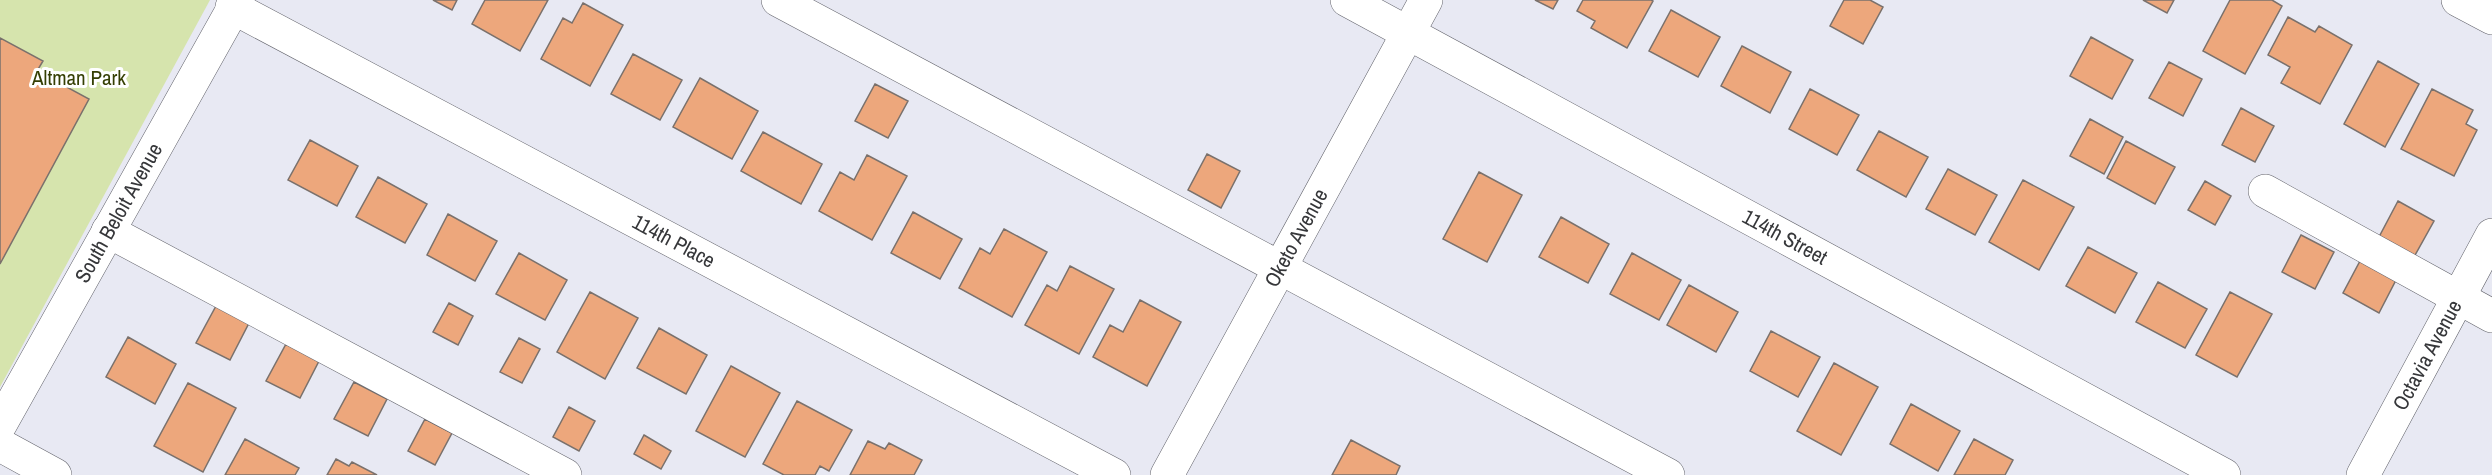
<svg xmlns="http://www.w3.org/2000/svg" width="2492" height="475" viewBox="0 0 2492 475" font-family="'Archivo Narrow',sans-serif">
<rect width="100%" height="100%" fill="#e8e9f3"/>
<path fill="#d6e4ad" d="M0,0h210l-210,387z"/>
<path fill="#eda77c" stroke="#7a716c" stroke-width="1.5" d="M433,0h24l-5,10z
M485,0h63l-28,51 -48,-27z
M1535,0h23l-5,9z
M1583,0h68l2,1 -26,47 -36,-20 4,-7 -18,-10z
M1844,0h26l13,7 -20,37 -33,-18z
M2143,0h31l-7,13z
M2230,0h42l10,6 -37,68 -42,-23z
M583,3l40,22 -33,61 -49,-27 22,-41 9,5z
M1671,10l49,27 -22,40 -49,-26z
M2288,17l27,15 4,-6 33,19 -32,59 -39,-21 9,-16 -22,-12z
M2091,37l42,23 -21,39 -42,-23z
M0,38l43,23 -6,10 52,28 -89,165z
M1742,46l49,26 -21,41 -49,-27z
M633,54l49,26 -22,40 -49,-26z
M2378,61l41,23 -34,63 -41,-23z
M2169,62l33,17 -19,37 -34,-18z
M700,78l58,33 -26,48 -59,-32z
M875,84l33,17 -20,37 -33,-17z
M1810,89l49,26 -22,40 -48,-26z
M2432,89l41,21 -7,14 11,6 -23,46 -53,-27z
M2241,108l33,18 -19,36 -33,-17z
M2090,119l33,18 -19,37 -34,-18z
M1879,131l49,26 -22,40 -49,-27z
M763,132l59,32 -21,40 -60,-33z
M310,140l48,26 -21,40 -49,-26z
M2126,141l49,26 -20,37 -48,-26z
M1207,154l33,17 -19,37 -33,-18z
M867,155l40,21 -35,64 -53,-29 21,-39 14,8z
M1948,169l49,26 -22,40 -49,-26z
M1479,172l43,23 -35,67 -44,-23z
M378,177l49,27 -22,39 -49,-26z
M2023,180l51,27 -35,63 -50,-28z
M2205,181l26,15 -16,29 -27,-15z
M2398,201l36,20 -20,36 -35,-20z
M913,212l49,27 -22,40 -49,-26z
M448,214l49,27 -22,40 -48,-26z
M1561,217l48,27 -21,39 -49,-26z
M1004,229l43,23 -35,65 -53,-29 21,-40 10,6z
M2301,235l33,17 -19,37 -33,-17z
M2088,247l49,26 -22,40 -49,-27z
M519,253l48,27 -22,40 -49,-26z
M1632,253l49,27 -22,40 -49,-26z
M2360,261l36,19 -17,33 -36,-20z
M1070,266l44,23 -35,65 -54,-29 22,-40 10,6z
M2158,282l49,27 -22,39 -49,-26z
M1689,285l49,27 -22,40 -49,-27z
M590,292l48,26 -33,61 -48,-27z
M2230,292l42,22 -35,63 -41,-22z
M1140,300l41,22 -34,64 -54,-29 17,-32 13,7z
M449,303l24,13 -15,29 -25,-13z
M216,306l33,17 -19,37 -34,-17z
M659,328l48,27 -21,39 -49,-26z
M1771,331l49,26 -22,40 -48,-26z
M128,337l48,27 -21,40 -49,-27z
M519,338l21,11 -18,34 -22,-11z
M286,344l33,17 -19,37 -34,-17z
M1834,363l44,24 -37,68 -44,-24z
M731,366l49,27 -35,64 -49,-26z
M354,382l33,17 -19,37 -34,-17z
M188,383l48,25 -33,64 -49,-26z
M797,401l55,29 -23,41 -9,-5 -5,9h-31l-21,-11z
M1911,404l49,27 -22,40 -48,-27z
M569,407l26,14 -16,30 -26,-14z
M425,419l27,14 -17,32 -27,-14z
M644,435l27,16 -10,18 -27,-15z
M245,439l54,29 -4,7h-70z
M1974,439l39,21 -8,15h-51z
M1351,440l49,26 -4,9h-64z
M868,441l17,8 4,-6 33,17 -8,15h-64z
M336,459l13,7 3,-4 25,13h-50z"/>
<g fill="none" stroke-linecap="round" stroke-linejoin="round">
<g stroke="#62636b" stroke-width="34">
<g id="minor">
<path d="M778,0l890,475"/>
<path id="s1" d="M1347,0l877,475"/>
<path d="M2458,0l34,18"/>
<path id="s2" d="M232,7l882,468"/>
<path d="M2265,191l227,125"/>
<path d="M108,231l457,244"/>
<path id="s3" d="M0,425l238,-425"/>
<path d="M0,445l55,30"/>
<path id="s4" d="M1167,475l259,-475"/>
<path id="s5" d="M2363,475l129,-240"/>
</g>
</g>
<use href="#minor" stroke="#fff" stroke-width="33"/>
</g>
<g text-anchor="middle" stroke-width="6" stroke-linejoin="round" paint-order="stroke">
<g font-size="21" fill="#353f04" stroke="#fff">
<text x="79" y="85">Altman Park</text>
</g>
<g font-size="21" fill="#36373a" stroke="#fff">
<text dy="7" stroke="none"><textPath href="#s3" startOffset="243">South Beloit Avenue</textPath></text>
<text dy="7" stroke="none"><textPath href="#s4" startOffset="270">Oketo Avenue</textPath></text>
<text dy="7" stroke="none"><textPath href="#s1" startOffset="498">114th Street</textPath></text>
<text dy="7" stroke="none"><textPath href="#s2" startOffset="500">114th Place</textPath></text>
<text dy="7" stroke="none"><textPath href="#s5" startOffset="136">Octavia Avenue</textPath></text>
</g>
</g>
</svg>
